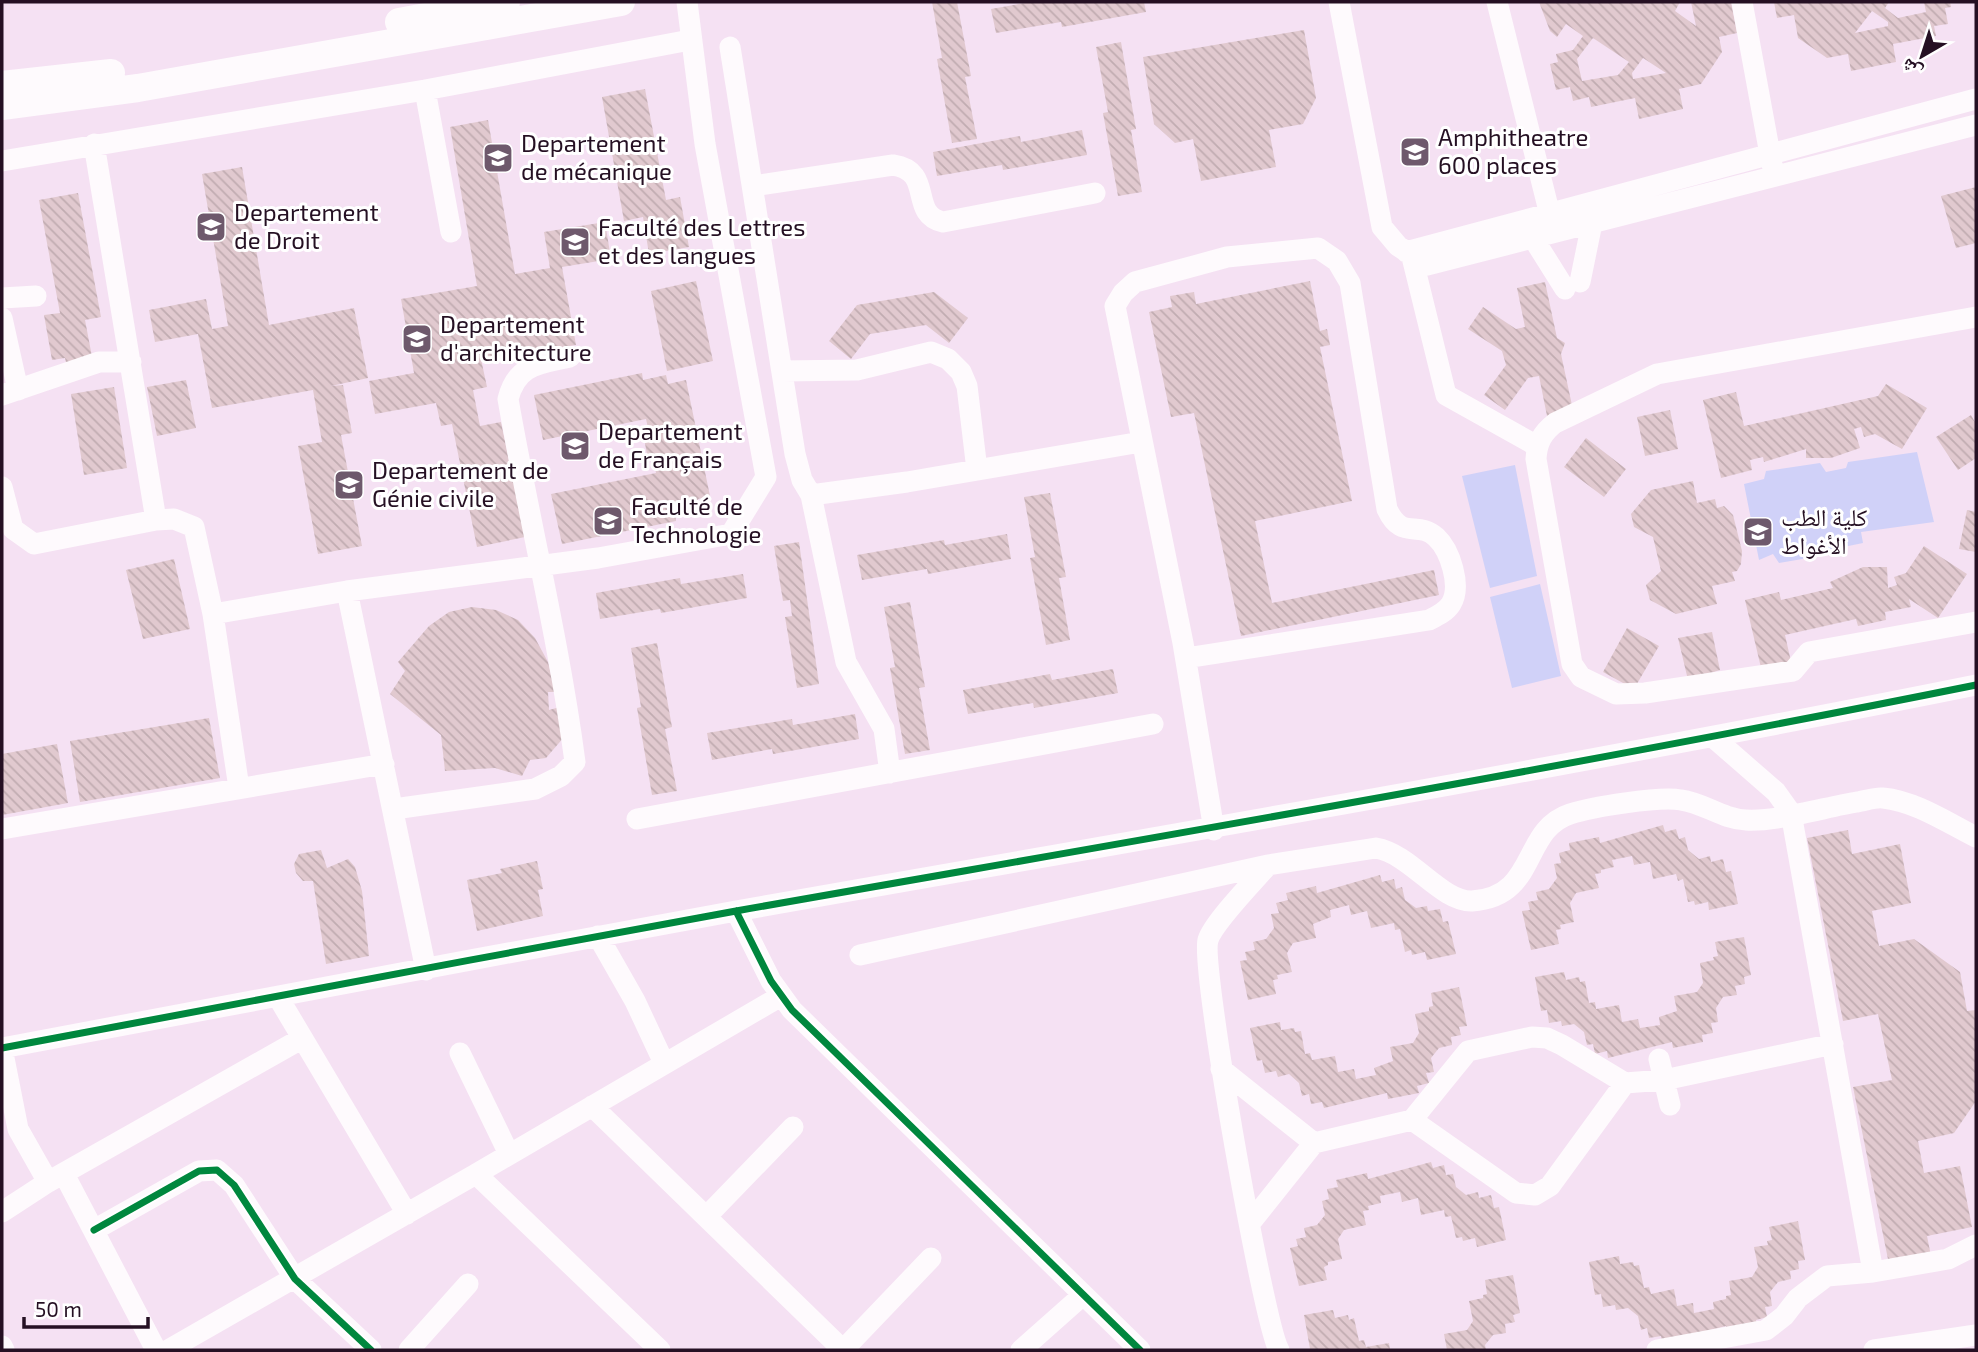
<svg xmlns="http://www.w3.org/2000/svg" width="1978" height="1352" viewBox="0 0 1978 1352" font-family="'Exo 2','Noto Naskh Arabic',sans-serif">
<defs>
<pattern id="building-back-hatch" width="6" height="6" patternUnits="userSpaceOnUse" patternTransform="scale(1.75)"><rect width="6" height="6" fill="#e1c9cf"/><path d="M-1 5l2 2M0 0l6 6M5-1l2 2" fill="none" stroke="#c1acb1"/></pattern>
</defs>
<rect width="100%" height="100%" fill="#f5e1f3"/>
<path fill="#d0d1f8" d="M1917,452l17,70 -73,10 2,11 -39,8 -2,-6 -7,1 -1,11 -35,6 -6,-9 -14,6 -15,-76 20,-5 2,-8 54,-8 6,9 20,-4 2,-6z
M1515,465l22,111 -47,12 -28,-112z
M1540,584l21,92 -49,12 -22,-91z"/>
<path fill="url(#building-back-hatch)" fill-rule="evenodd" d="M932,2h25l14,74 -6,1 12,62 -25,4 -15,-84 5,-1z
M1030,2h114l2,10 -84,15 -1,-5 -65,11 -5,-24z
M1539,2h141l-5,9 21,15 -5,-24h40l6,31 -18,4 3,15 -21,32 -22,5 4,20 -44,10 -4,-21 -44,9 -2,-10 -16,4 -3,-14 -14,3 -6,-26 8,-2 -2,-8 17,-4 10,-14 -17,-12 -9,13 -7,-6zM1593,38l36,24 -11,13 -36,6 -5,-22zM1643,58l23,15 -33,6 -1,-6z
M1774,2h115l-4,6 13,10 28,-6 -2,-10h26l1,5 -6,1 3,16 -14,2 2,10 -43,8 3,18 -45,9 -3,-17 -21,4 -29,-20 -4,-23 -17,3zM1872,11l16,11v4l-33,7z
M1304,30l12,68 -13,26 -34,6 7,37 -75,14 -8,-42 -18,4 -21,-19 -11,-67z
M1121,42l15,87 -5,1 11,62 -24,4 -15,-83 5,-1 -12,-65z
M645,89l21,111 14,-3 9,50 -40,7 -6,-37 -19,4 -22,-124z
M488,120l27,154 35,-6 -6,-36 61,-10 6,37 -49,8 14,78 -95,14 6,28 -14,3 7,36 21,-4 24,115 -48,10 -25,-123 -11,2 -5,-23 -61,11 -6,-33 45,-8 -13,-74 76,-13 -27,-159z
M1082,130l5,25 -84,15 -1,-5 -65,11 -4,-24 87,-16 1,6z
M242,167l27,158 85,-17 14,70 -37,8 12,-1 9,48 -11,2 21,111 -44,8 -20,-108 24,-4 -9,-52 -101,18 -14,-74 -43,8 -6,-32 57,-11 6,30 16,-3 -26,-152z
M1976,187v56l-20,5 -15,-52z
M78,193l23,124 -16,3 8,42 -26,5 -2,-9 -13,2 -8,-45 16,-2 -21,-113z
M696,281l17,80 -46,10 -16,-80z
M1310,281l10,50 7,-2 3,16 -10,2 32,154 -97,20 17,82 162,-33 5,25 -198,41 -47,-223 -23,4 -22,-105 23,-5 -2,-11 24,-4 2,12z
M1545,282l12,56 8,5 -4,11 12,56 -26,6 -8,-40 -11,2 -23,32 -21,-15 22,-30 -4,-14 -34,-22 15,-22 33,22 9,-2 -8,-39z
M934,292l34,26 -19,25 -23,-18 -56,9 -19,25 -22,-18 28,-36z
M642,373l1,7 23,-5 2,9 18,-4 24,116 -12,3 2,8 -25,5 1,9 -114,23 -11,-50 105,-21 -3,-14 -5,1 -4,-22 6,-1 -4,-18 -103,21 -9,-45z
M186,380l10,48 -39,8 -10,-49z
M1886,384l41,24 -25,41 -27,-15 -11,3 -3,-10 -7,2 6,19 -29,10h-25v-9l-42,13 -1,-5 -13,3 2,10 -31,8 -18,-78 33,-8 8,34 134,-30z
M114,387l13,81 -43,7 -13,-81z
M1670,410l8,39 -33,7 -8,-39z
M1971,415l5,9v34l-18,12 -22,-33z
M1586,438l40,31 -22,28 -40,-30z
M1693,481l4,22 18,-4 2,9 7,-2 9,9 9,36 -1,13 -4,7 -5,1 3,9 -23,5 5,18 -41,10 -26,-14 -4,-15 15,-14 -8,-34 -19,-10 -3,-13 20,-24z
M1050,493l16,84 -7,1 11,62 -24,5 -16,-87 5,-1 -11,-60z
M1967,510l9,2v40l-17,-3z
M1007,534l4,25 -83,15 -1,-5 -65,11 -5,-25 87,-15 1,5z
M799,542l20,142 -22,4 -12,-71 7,-1 -2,-16 -7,1 -9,-55z
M1924,546l43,28 -29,44 -29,-19 2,8 -26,5 1,8 -28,6 -2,-7 -71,16 7,31 -30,6 -17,-72 34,-8 2,8 52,-12 -3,-6 33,-15h24l1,21 9,-3 -3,-8 12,-4z
M174,559l16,70 -47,10 -17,-69z
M743,574l4,24 -86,15 -1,-4 -60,10 -4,-26 84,-15 1,6z
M910,602l15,85 -6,1 11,62 -25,4 -15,-86 5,-1 -11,-60z
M472,607l24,3 22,10 17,18 13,24 7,30h-7l1,18 11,-3 5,29 -19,22 -16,2 -8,16 -27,-8 -50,3 -4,-36 -51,-41 15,-23 -7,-9 31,-36 20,-14z
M1627,628l32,18 -25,43 -31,-17z
M1712,632l8,38 -32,10 -10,-42z
M657,643l15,84 -7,2 12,62 -25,4 -15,-87 4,-1 -10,-59z
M1113,669l5,24 -84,15 -1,-5 -65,11 -5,-24 87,-16 2,6z
M855,714l4,25 -86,15 -1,-5 -60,11 -5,-27 85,-14 1,6z
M209,718l11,60 -140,24 -10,-61z
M57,744l11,59 -66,12v-61z
M1663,825l2,7 11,-3 3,10 6,-2 3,13 11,9 11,-3 1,6 12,-3 3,13 5,-1 7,33 -29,6 -1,-8 -13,3 -1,-4 -6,1 -5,-23 -5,2 -2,-7 -23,5 -3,-17 -16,3 -2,-9 -20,4 2,7 -13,3v3l-6,1 4,14 -23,5 -6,10 4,19 -14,3 1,4 -5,1 3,14 -28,6 -9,-39 8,-1 -2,-8 10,-2 -2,-8 13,-3 8,-11 -3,-14 7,-1 -2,-10 11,-3 -1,-7 30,-6 1,6z
M1848,830l4,24 48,-10 11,59 -39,8 7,35 35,-7 46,33 7,39 9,-1v91l-22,32 -36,8 6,32 36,-7 12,61 -45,9 5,25 -42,8 -37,-182 39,-7 -14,-66 -35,7 -36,-183z
M321,850l6,18 21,-9 7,8 7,24 7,65 -43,8 -13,-83h-10l-7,-8 -2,-9 5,-10z
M537,861l6,28 -5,1 5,26 -66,15 -10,-51 35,-7 -2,-4z
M1380,875l2,7 12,-3 2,10 6,-2 3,13 11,8 11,-2 1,5 12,-2 3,13 5,-1 8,33 -29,6 -2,-8 -13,3 -1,-5 -6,2 -5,-23 -5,1 -1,-7 -23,5 -4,-17 -16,4 -2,-10 -19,5 1,7 -18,7 3,14 -23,5 -6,10 5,19 -15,3 1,4 -5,1 3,14 -28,6 -8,-39 7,-1 -2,-8 10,-2 -2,-8 13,-3 8,-11 -3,-14 8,-1 -3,-10 12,-3 -2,-7 30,-7 1,7z
M1744,937l7,38 -7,2 1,7 -10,2 2,9 -14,2 -7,11 2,14 -7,1 2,10 -11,2 1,7 -30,6 -1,-6 -64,16 -1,-7 -12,3 -2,-10 -6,1 -3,-13 -10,-8 -12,2 -1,-5 -12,2 -2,-13 -6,1 -6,-34 29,-5 2,8 13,-3 1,5 5,-1 4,22 6,-1 1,7 23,-4 3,17 16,-3 2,9 20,-3 -1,-8 18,-6 -3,-15 23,-4 6,-9 -3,-20 14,-3 -1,-3 5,-1 -3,-14z
M1459,987l8,39 -8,1 2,8 -10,2 1,8 -13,3 -8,10 3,14 -8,1 3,10 -12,3 2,7 -31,6 -1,-6 -63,15 -2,-6 -11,2 -2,-10 -7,2 -3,-13 -10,-9 -11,3 -2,-6 -11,2 -3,-13 -5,1 -7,-33 30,-6 1,8 13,-2 1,4 6,-1 4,23 5,-1 2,7 23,-4 3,16 16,-3 2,10 20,-4 -2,-7 19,-7 -3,-14 23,-4 6,-10 -4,-19 14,-3v-4l4,-1 -2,-13z
M1431,1162l2,6 11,-3 2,10 7,-1 3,13 10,8 12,-3 1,6 12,-3 3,13 5,-1 7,33 -29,7 -2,-9 -12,3 -1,-4 -6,1 -5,-22 -6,1 -1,-7 -23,5 -3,-17 -16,4 -2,-10 -20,4 1,7 -13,3 1,4 -6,1 3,14 -22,5 -6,9 4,20 -14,3v3l-4,2 3,13 -28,6 -9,-38 8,-2 -2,-7 10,-2 -2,-9 13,-3 8,-10 -3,-14 7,-2 -2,-10 11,-2 -2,-7 31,-7 1,6z
M1798,1221l7,39 -7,1 1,8 -9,2 1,8 -13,3 -8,10 2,14 -7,1 2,10 -11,3 1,6 -30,6 -1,-6 -64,16 -1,-6 -12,2 -2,-10 -6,2 -3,-14 -10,-8 -12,2 -1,-5 -12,2 -2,-13 -6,1 -6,-33 30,-6 1,8 13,-2 1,4 5,-1 5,23 5,-1 2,7 23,-5 3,17 16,-3 1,10 20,-4 -1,-7 13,-3v-3l5,-1 -2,-14 23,-4 6,-10 -4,-20 14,-2 -1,-4 5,-1 -3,-13z
M1513,1275l7,38 -7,2 2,7 -10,2 1,9 -13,2 -8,10 1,5h-39l-3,-16 23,-4 6,-9 -4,-20 14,-3v-3l4,-1 -2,-14z
M1333,1310l2,8 13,-3 1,5 5,-2 5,23 5,-1 2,7 23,-4 1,7 -80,-1 -6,-34z"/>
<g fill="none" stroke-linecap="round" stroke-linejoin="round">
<path stroke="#fefafd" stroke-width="21" d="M1339,2l43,225 16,19 29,19 549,-140
M1497,2l55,221
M1742,2l30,163
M730,47l65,407 7,26 9,15 96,-13 234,-40
M425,90l26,142
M94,144l62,376
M2,161l423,-71 265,-50
M753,186l140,-21c42,6 15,49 50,57l152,-29
M1533,238l32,51
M1406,252l570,-153
M1412,257l34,138 91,51
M1580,282l12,-59
M2,298l34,-2
M1976,317l-319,57 -102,49c-13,10 -18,20 -19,36l36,205 9,13 35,17 29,-1 148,-22 16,-19 167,-30
M2,318l16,72
M782,371l75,-1 74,-18 17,7 13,13 6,14 10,84
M2,395l97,-33h32
M2,487l11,42 21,15 122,-24 18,-1 20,8 19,87 26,174
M811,495l35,167 38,67 6,44
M347,591l79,379
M213,614l134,-23 251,-33 133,-24 35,-57 -61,-333 -18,-142
M1186,658l243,-38c8,-4 17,-8 22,-16 11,-18 -1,-54 -15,-67 -19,-17 -34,4 -49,-28l-37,-226 -13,-22 -19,-13 -91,9 -92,25 -12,11 -8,13 68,337 31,187
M1714,738l62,54 15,21 82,459
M394,809l141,-20 26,-13 14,-14c-16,-122 -46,-242 -67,-363 9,-35 31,-35 62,-42
M637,819l516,-95
M2,829l382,-65
M1268,865c-14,16 -55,58 -60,75 -8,26 56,386 71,410
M736,911l35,70 21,29 348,340
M598,936l37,65 29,62
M860,955l408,-90 108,-17c35,6 65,54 96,53 66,-4 49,-71 98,-87 22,-7 89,-18 111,-14 23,3 41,19 65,20 30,2 80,-13 111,-18 8,-1 18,-5 26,-4 32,3 65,25 93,39
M278,997l129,217
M2,1048c245,-45 489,-93 734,-137 414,-73 828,-143 1240,-226
M2,1048l16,81 30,53
M460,1053l49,101
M1659,1059l11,46
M1221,1069l93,74 98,-23 104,73 19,2 15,-9 75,-103 39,-3 169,-36
M592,1106l251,244
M1412,1120l56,-69 64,-14 15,1 15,7 63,38
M64,1174l92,176
M2,1212l46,-30 253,-143
M706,1217l87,-90
M1251,1222l63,-79
M94,1230l105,-59 18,-1 17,15 61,94 76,71
M2,1346l2,4
M168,1350l308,-176
M409,1350l59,-66
M660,1350l-184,-176 305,-178
M843,1350l88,-92
M1021,1350l62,-55
M1657,1350l109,-20 18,-14 14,-18 29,-22 46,-4 75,-13 28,-14
M1874,1350l102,-15"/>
<path stroke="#fefafd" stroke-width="28" d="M399,22l107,-20
M2,85l109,-12
M2,106l136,-18 483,-86"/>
<g stroke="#fff" stroke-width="11">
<path id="cycleway" d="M736,911l35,70 21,29 348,340
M2,1048c245,-45 489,-93 734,-137 414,-73 828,-143 1240,-226
M94,1230l105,-59 18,-1 17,15 61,94 76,71"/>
</g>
<use href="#cycleway" stroke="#00873e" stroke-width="7"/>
</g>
<defs>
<g id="university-square" transform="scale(1.575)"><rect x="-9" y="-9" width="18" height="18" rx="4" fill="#6e596c" stroke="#fff"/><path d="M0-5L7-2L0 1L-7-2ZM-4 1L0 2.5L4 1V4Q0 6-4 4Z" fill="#fff"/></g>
</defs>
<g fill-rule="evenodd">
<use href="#university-square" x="1415" y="152"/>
<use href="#university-square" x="498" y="158"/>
<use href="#university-square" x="211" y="227"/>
<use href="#university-square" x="575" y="242"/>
<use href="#university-square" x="417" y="339"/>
<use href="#university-square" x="575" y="446"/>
<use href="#university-square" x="349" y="485"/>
<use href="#university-square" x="608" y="521"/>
<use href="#university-square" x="1758" y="532"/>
</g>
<g text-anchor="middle" stroke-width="6" stroke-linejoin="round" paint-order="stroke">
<g font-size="24" fill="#251023" stroke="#fff" text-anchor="start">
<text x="1438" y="146">Amphitheatre<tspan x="1438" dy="28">600 places</tspan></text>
<text x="521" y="152">Departement<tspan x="521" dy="28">de mécanique</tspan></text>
<text x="234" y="221">Departement<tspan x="234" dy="28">de Droit</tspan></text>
<text x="598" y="236">Faculté des Lettres<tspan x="598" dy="28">et des langues</tspan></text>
<text x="440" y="333">Departement<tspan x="440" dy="28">d'architecture</tspan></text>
<text x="598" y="440">Departement<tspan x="598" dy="28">de Français</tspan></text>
<text x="372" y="479">Departement de<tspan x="372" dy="28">Génie civile</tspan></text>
<text x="631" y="515">Faculté de<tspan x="631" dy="28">Technologie</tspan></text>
<text x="1781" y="526">كلية الطب<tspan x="1781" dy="28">الأغواط</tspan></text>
</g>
</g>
<rect width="1978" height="1352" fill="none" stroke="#251023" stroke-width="7"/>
<g transform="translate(1922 56) rotate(219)" stroke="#ffffff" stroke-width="5" paint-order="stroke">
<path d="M0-5L12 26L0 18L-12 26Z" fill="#251023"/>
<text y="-10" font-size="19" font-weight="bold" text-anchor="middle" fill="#251023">ش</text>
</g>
<path d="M24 1317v10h124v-10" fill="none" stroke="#251023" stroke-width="3.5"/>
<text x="35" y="1317" font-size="21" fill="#251023" stroke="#ffffff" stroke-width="5" paint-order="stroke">50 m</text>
</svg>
